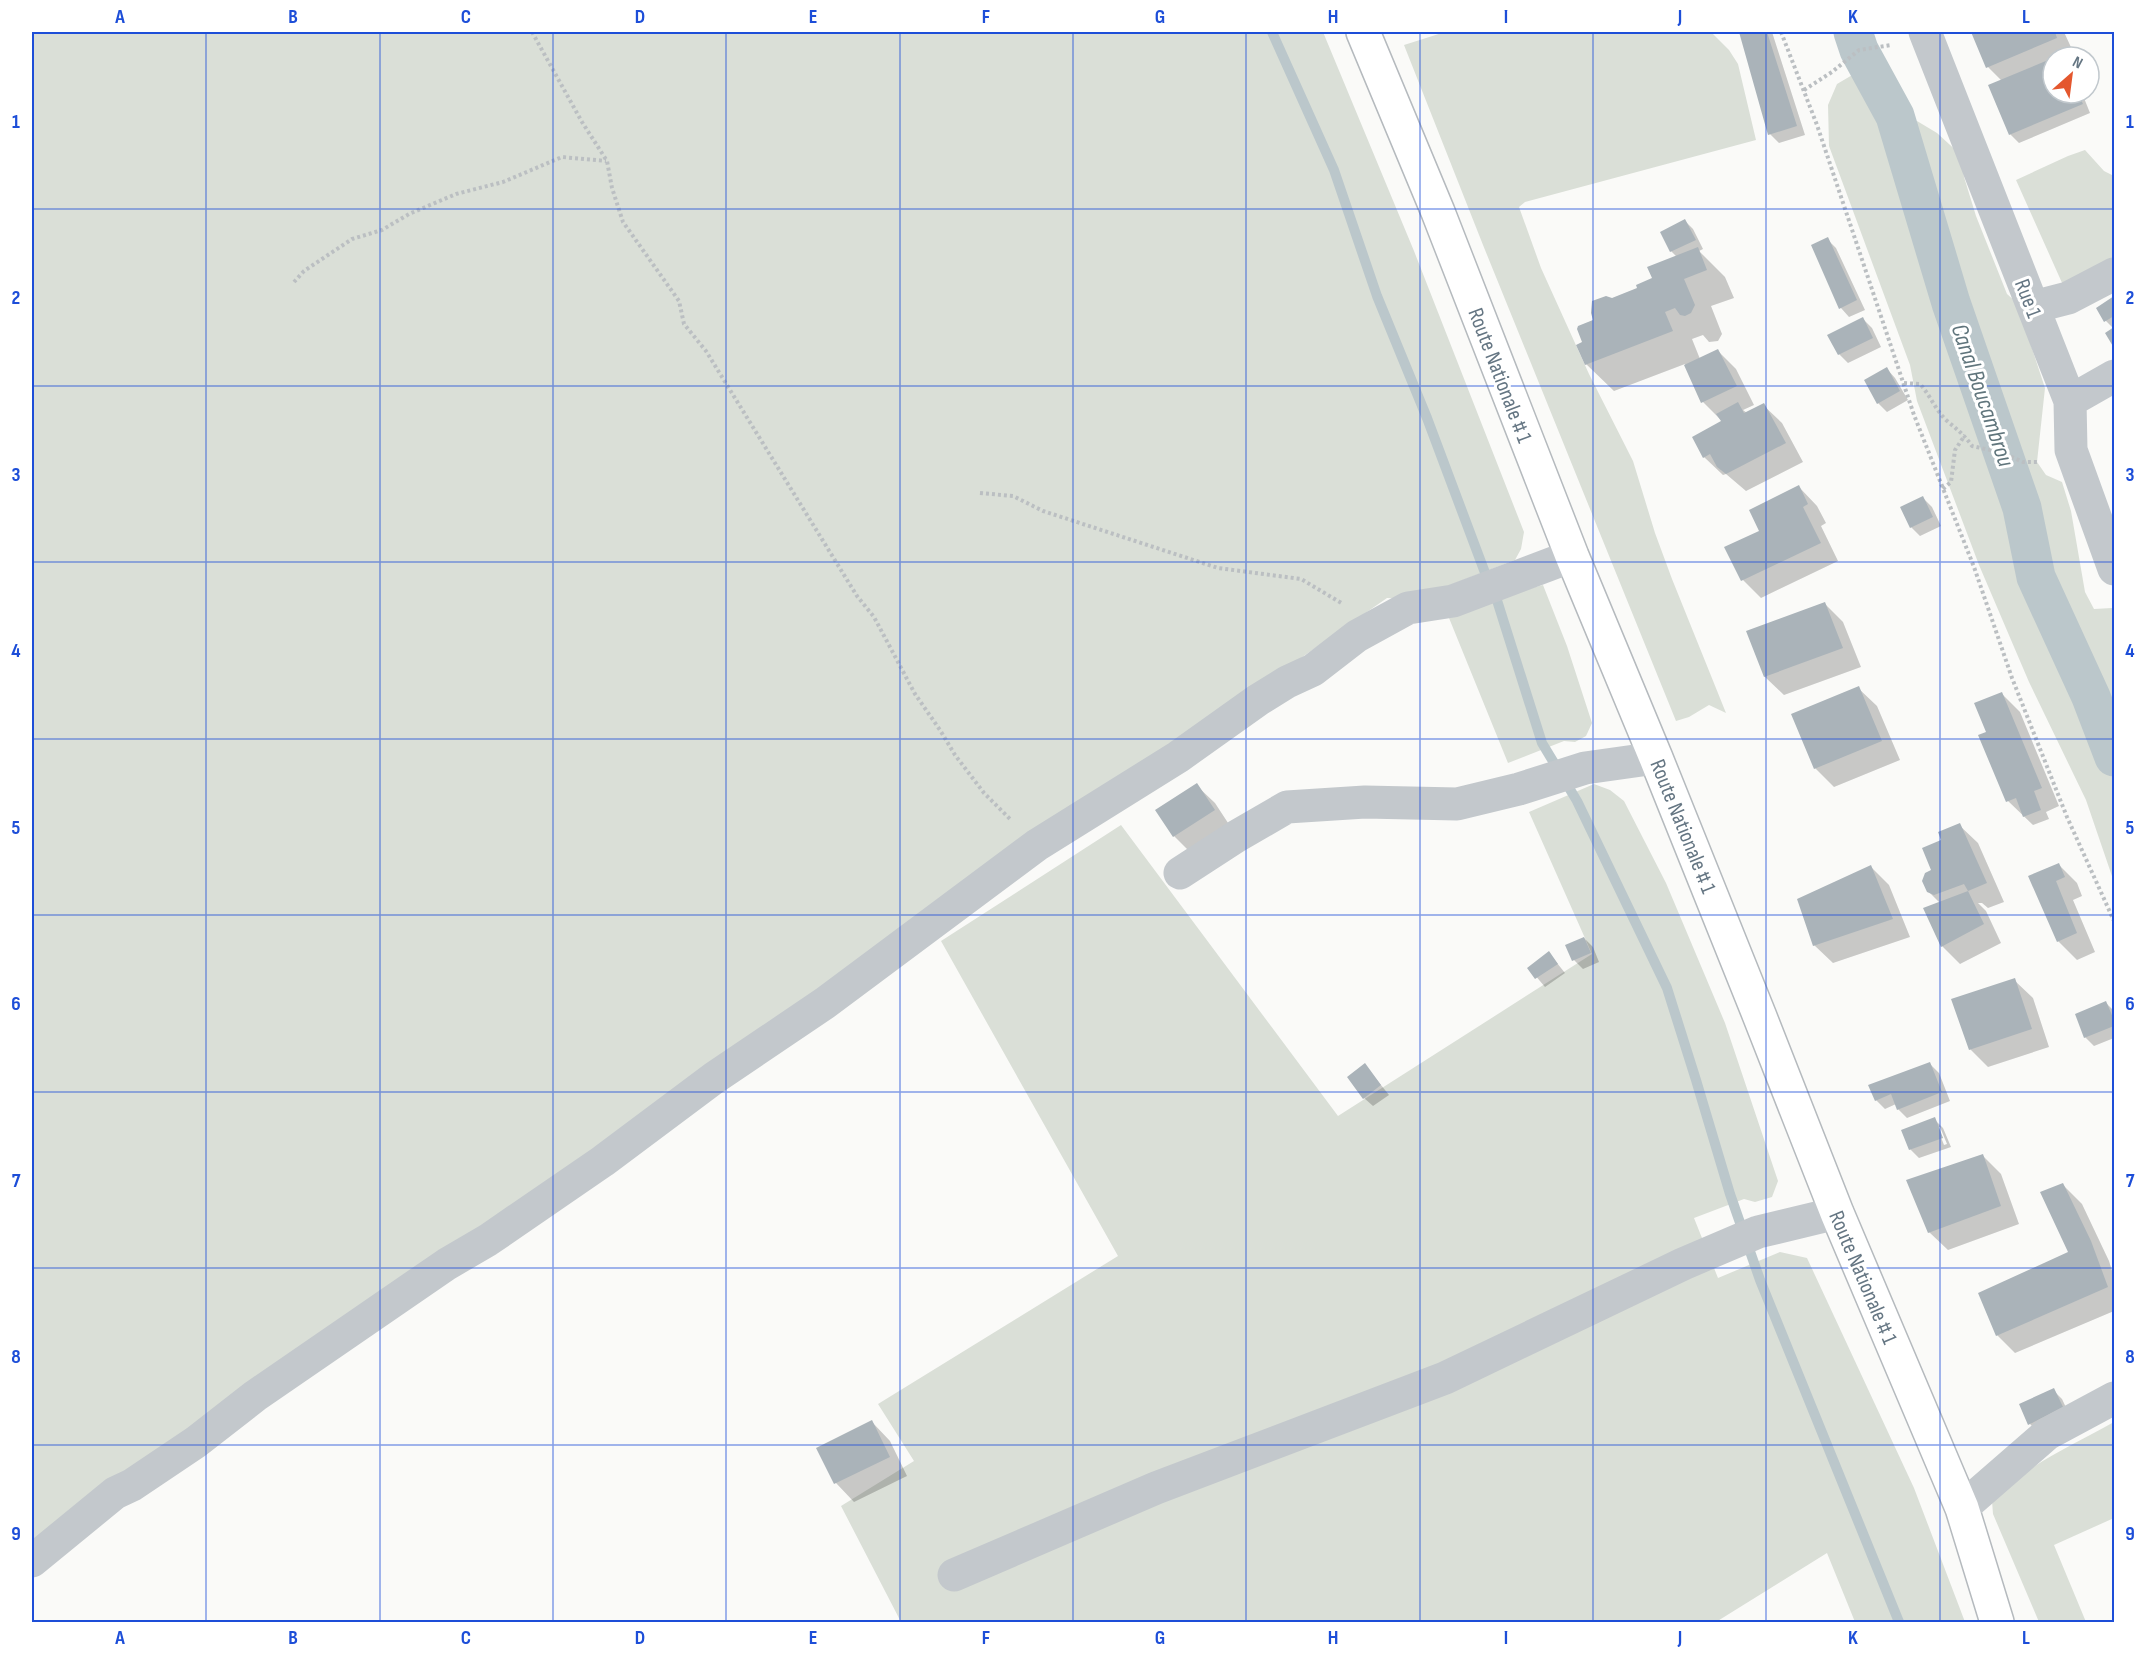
<svg xmlns="http://www.w3.org/2000/svg" width="2146" height="1654" viewBox="0 0 2146 1654" font-family="'Sofia Sans Condensed',sans-serif">
<rect width="100%" height="100%" fill="#fafaf8"/>
<path fill="#dadfd7" d="M32,32h1291l91,219 110,281 -3,17 -6,11 -101,39 -27,-1 -1355,944z
M1445,32h266l18,18 9,14 18,76 -231,62 -6,5 22,61 48,106 44,87 22,72 17,46 54,134 -17,-8 -20,12 -13,4 -193,-476 -79,-200z
M1854,74l9,9 14,25 42,131 46,117 49,149 12,69 62,133 26,68v107l-28,-82 -57,-118 -50,-117 -62,-164 -7,-36 -81,-219 -1,-41 9,-21z
M1917,121l20,12 24,22 3,22 12,39 31,78 10,9 28,85 -8,74 9,13 16,7 9,29 14,81 9,17 18,-1 2,6v129l-72,-183 -19,-78 -42,-137 -66,-188 -5,-28z
M2085,150l19,21 10,5v94l-47,24 -51,-114 52,-24z
M1543,585l24,61 25,77 -6,13 -11,6 -11,-1 -56,22 -59,-145 1,-8z
M1594,784l16,6 14,11 42,82 59,140 53,158 -6,16 -17,5 -11,-3 -50,19 24,60 62,-26 27,6 107,230 51,134h-110l-28,-69 -111,69h-815l-60,-116 73,-45 -36,-57 240,-148 -177,-315 180,-116 217,291 254,-162 -63,-142z
M2114,1422v96l-60,27 32,77h-47l-46,-108 -1,-13c32,-35 81,-56 122,-79z"/>
<path fill="#0003" fill-rule="evenodd" d="M1741,32h31l33,103 -26,8 -9,-9z
M1973,32h91l11,24 -22,1v36h29l8,20 -71,30 -9,-9 -8,-53 -14,-14z
M1685,221l8,8 10,20 -4,2 26,26 9,21 -23,8 11,28 -4,7 -9,1 -6,-7 -11,4 8,20 18,-8 18,18 18,36 -11,5 4,3 16,-8 19,18 21,39 -57,29 -20,-17 -3,1 -19,-18 19,-35 -20,-20 -18,-38 -71,27 -28,-27 -2,-21 11,-22 17,-22 27,-10 15,-10 23,-22 -6,-6z
M1827,239l9,9 29,62 -16,7 -8,-9z
M2114,298v47l-7,-12 7,-4 -8,-8 -8,-13z
M1863,319l9,9 9,19 -33,16 -9,-9z
M1887,369l8,9 13,22 -21,12 -9,-9z
M1799,487l18,19 9,17 -5,3 17,35 -77,37 -18,-18 18,-49z
M1923,498l9,9 9,19 -21,10 -9,-9z
M1824,603l19,19 18,45 -77,28 -19,-18 -17,-45z
M1858,688l19,18 23,54 -66,27 -19,-19z
M2002,694l18,18 39,94 -13,6 3,7 -16,6 -25,-24 -20,-69z
M1196,785l19,18 17,26 -39,26 -19,-19 -17,-26z
M1959,825l19,18 26,59 -16,6 -6,-5h-4l8,8 15,32 -41,21 -18,-18 -2,-43 -11,-11 14,-51z
M2059,865l18,18 5,13 -9,4 22,52 -18,8 -19,-19 -28,-64z
M1870,866l19,19 21,52 -77,26 -19,-18z
M1584,938l9,9 6,15 -16,7 -9,-9z
M1549,953l16,20 -20,14 -16,-19z
M2014,980l19,18 16,49 -61,20 -18,-18z
M2106,1003l8,8v27l-20,8 -9,-9z
M1930,1064l9,9 11,28 -43,17 -9,-9 -2,-5 -11,5 -9,-9z
M1365,1065l24,30 -16,11 -9,-8z
M1934,1119l9,9 8,19 -32,11 -9,-9zM1937,1127h3l7,17 -3,1z
M1983,1156l18,18 18,50 -71,26 -19,-18z
M2063,1185l19,19 27,57 5,16v34l-99,42 -18,-18 73,-83z
M2053,1390l9,9 8,17 -32,16 -8,-8z
M872,1422l18,19 17,35 -53,26 -18,-19 -18,-34z"/>
<g fill="none" stroke-linecap="round" stroke-linejoin="round">
<path stroke="#bbc7cb" stroke-width="10" d="M1272,32l62,138 43,126 50,122 60,160
M1495,594l47,149 35,58 90,187 29,92 34,114 30,86 139,342"/>
<path stroke="#bbc7cb" stroke-width="39" d="M1853,32l6,18 36,66 56,187 71,205 14,69 55,120 23,60"/>
</g>
<path fill="#aab3b9" d="M1739,32h28l30,94 -29,9z
M1971,32h84l2,6 -71,30z
M2053,58v35h25l5,11 -74,31 -21,-50z
M1685,219l11,21 -26,12 -10,-20z
M1828,237l29,63 -18,9 -28,-64z
M1698,247l9,23 -23,9 11,26 -4,8 -6,3 -5,-1 -5,-7 -10,4 8,19 -88,34 -9,-20 6,-3 -5,-13 1,-3 15,-6 -2,-7 1,-12 14,-5 6,2 25,-10 -1,-3 16,-7 -5,-11z
M2114,296v20l-10,6 -8,-14z
M1863,317l10,21 -35,17 -11,-20z
M2114,327v21l-9,-15z
M1718,349l19,37 -36,17 -17,-38z
M1887,367l13,24 -23,13 -13,-24z
M1738,402l6,11 20,-10 22,40 -60,31 -9,-7 -7,-13 -7,4 -11,-21 29,-16 -5,-7z
M1799,485l9,19 -5,3 18,36 -80,38 -17,-34 35,-16 -10,-21z
M1923,496l10,21 -23,11 -10,-21z
M1825,602l18,46 -79,29 -18,-46z
M1859,686l23,55 -68,28 -23,-55z
M2002,692l40,96 -8,3 7,19 -18,7 -7,-19 -10,4 -28,-67 8,-3 -12,-29z
M1197,783l18,27 -42,27 -18,-27z
M1960,823l27,60 -19,8 -4,-7 -30,11 -7,-3 -5,-11 3,-8 6,-3 -9,-22 19,-8 -3,-8z
M2059,863l6,14 -9,4 21,52 -20,9 -29,-66z
M1871,865l22,54 -80,27 -16,-47z
M1968,891l16,33 -43,23 -18,-39z
M1584,937l7,16 -19,8 -7,-16z
M1549,951l9,13 -23,15 -8,-11z
M2015,978l17,51 -63,21 -18,-51z
M2106,1001l8,19v6l-30,12 -9,-24z
M1930,1062l12,30 -45,18 -6,-16 -16,7 -7,-16z
M1365,1063l16,22 -18,14 -16,-22z
M1935,1117l8,21 -34,12 -8,-20z
M1983,1154l18,52 -73,27 -22,-53z
M2063,1183l28,58 17,46 -112,49 -18,-43 90,-41 -28,-60z
M2054,1388l9,19 -35,18 -9,-21z
M872,1420l18,37 -56,27 -18,-36z"/>
<g fill="none" stroke-linecap="round" stroke-linejoin="round">
<g stroke="#b5babe" stroke-width="36">
<path id="major" d="M1363,32l75,180 134,344 84,202 104,259 77,196 125,295 35,114"/>
</g>
<path stroke="#bbbfc2" stroke-width="4" stroke-dasharray="3 3" stroke-linecap="butt" d="M532,32l50,90 25,39 5,27 11,34 56,79 5,23 22,27 151,245 17,21 41,77 25,36 15,25 29,38 27,27
M1781,32l36,93 97,290 60,152 38,111 55,139 47,104
M1804,90l28,-18 27,-22 32,-5
M294,282l10,-11 48,-32 30,-9 27,-16 47,-20 47,-12 59,-25 44,4
M1904,383l16,1c10,11 15,25 25,35 10,9 19,15 27,27l31,7 20,9h15
M1943,489l8,-7 4,-32 10,-15
M980,493l33,3 30,15 175,57 83,11 42,25"/>
<path stroke="#c3c8cc" stroke-width="33" d="M1925,32l145,369 1,49 43,119
M2033,307l35,-9 46,-24
M2070,401l44,-25
M1180,873l57,-37 50,-29 78,-5 92,2 62,-15 66,-21 71,-10
M1962,1508l85,-74 67,-36
M32,1561l83,-68 17,-8 64,-43 59,-46 192,-132 41,-24 115,-79 111,-83 111,-75 212,-158 141,-88 80,-57 29,-18 26,-12 44,-34 51,-28 45,-7 119,-45
M954,1575l202,-87 289,-110 238,-114 75,-32 79,-19"/>
<use href="#major" stroke="#fff" stroke-width="33"/>
</g>
<path fill="none" stroke="#1d4ed8" stroke-width="1.5" stroke-opacity="0.55" d="M206,32v1590M380,32v1590M553,32v1590M726,32v1590M900,32v1590M1073,32v1590M1246,32v1590M1420,32v1590M1593,32v1590M1766,32v1590M1940,32v1590M32,209h2082M32,386h2082M32,562h2082M32,739h2082M32,915h2082M32,1092h2082M32,1268h2082M32,1445h2082"/>
<g text-anchor="middle" stroke-width="6" stroke-linejoin="round" paint-order="stroke">
<g font-size="22" fill="#657683" stroke="#fff">
<text transform="translate(2029 298) rotate(69)" y="8">Rue 1</text>
<text transform="translate(1501 375) rotate(69)" y="8">Route Nationale # 1</text>
<text transform="translate(1684 826) rotate(68)" y="8">Route Nationale # 1</text>
<text transform="translate(1864 1277) rotate(67)" y="8">Route Nationale # 1</text>
</g>
<g font-size="24" font-style="italic" fill="#60757c" stroke="#fff">
<text transform="translate(1983 395) rotate(71)" y="8">Canal Boucambrou</text>
</g>
</g>
<rect width="2146" height="1654" fill="none" stroke="#ffffff" stroke-width="66"/>
<g transform="translate(2071 75) rotate(28)"><circle r="28" fill="#ffffff" stroke="#c1c8cd" stroke-width="1.5"/>
<path d="M0-4.5L10 22L0 15L-10 22Z" fill="#e4572e"/>
<text y="-9" font-size="16" font-weight="bold" text-anchor="middle" fill="#657683">N</text>
</g>
<rect x="33" y="33" width="2080" height="1588" fill="none" stroke="#1d4ed8" stroke-width="2"/>
<g font-size="20" text-anchor="middle" font-weight="bold" fill="#1d4ed8">
<text x="120" y="23">A</text>
<text x="293" y="23">B</text>
<text x="466" y="23">C</text>
<text x="640" y="23">D</text>
<text x="813" y="23">E</text>
<text x="986" y="23">F</text>
<text x="1160" y="23">G</text>
<text x="1333" y="23">H</text>
<text x="1506" y="23">I</text>
<text x="1680" y="23">J</text>
<text x="1853" y="23">K</text>
<text x="2026" y="23">L</text>
<text x="16" y="128">1</text>
<text x="2130" y="128">1</text>
<text x="16" y="304">2</text>
<text x="2130" y="304">2</text>
<text x="16" y="481">3</text>
<text x="2130" y="481">3</text>
<text x="16" y="657">4</text>
<text x="2130" y="657">4</text>
<text x="16" y="834">5</text>
<text x="2130" y="834">5</text>
<text x="16" y="1010">6</text>
<text x="2130" y="1010">6</text>
<text x="16" y="1187">7</text>
<text x="2130" y="1187">7</text>
<text x="16" y="1363">8</text>
<text x="2130" y="1363">8</text>
<text x="16" y="1540">9</text>
<text x="2130" y="1540">9</text>
<text x="120" y="1644">A</text>
<text x="293" y="1644">B</text>
<text x="466" y="1644">C</text>
<text x="640" y="1644">D</text>
<text x="813" y="1644">E</text>
<text x="986" y="1644">F</text>
<text x="1160" y="1644">G</text>
<text x="1333" y="1644">H</text>
<text x="1506" y="1644">I</text>
<text x="1680" y="1644">J</text>
<text x="1853" y="1644">K</text>
<text x="2026" y="1644">L</text>
</g>
</svg>
